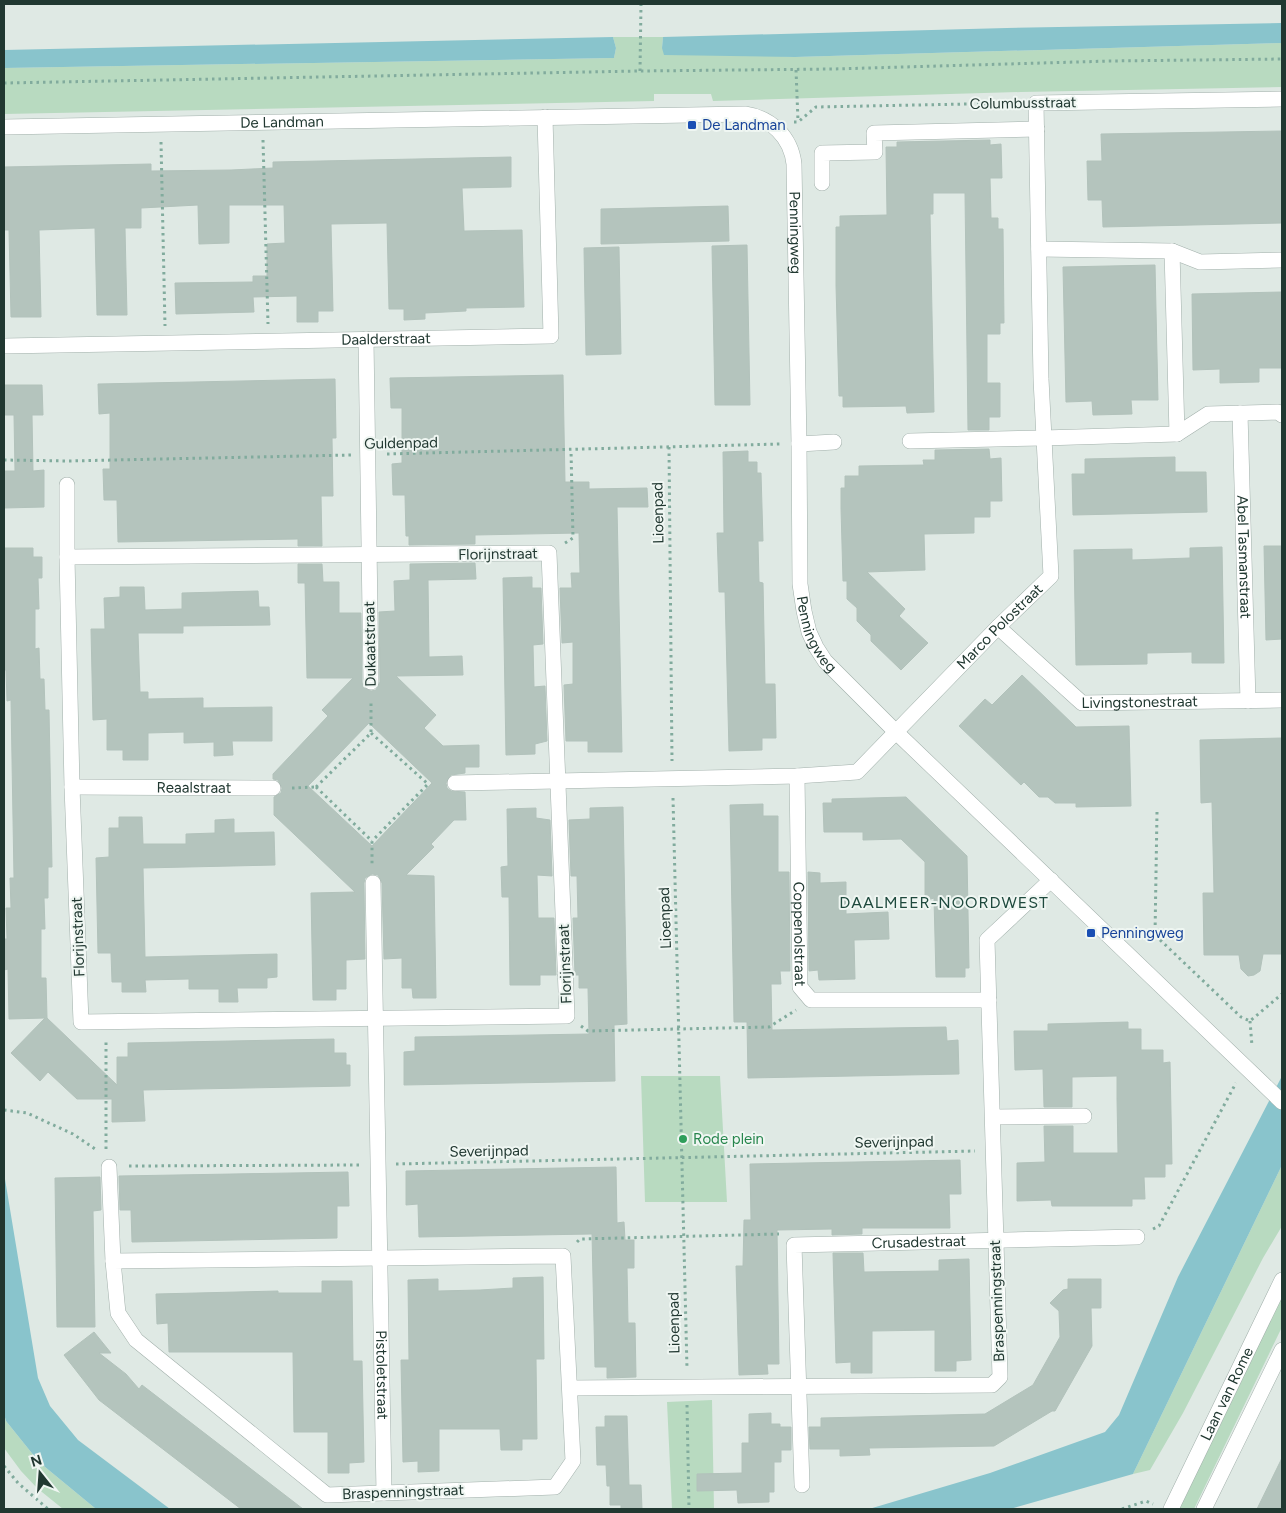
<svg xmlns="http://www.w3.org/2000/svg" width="1286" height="1513" viewBox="0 0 1286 1513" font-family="Figtree,sans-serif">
<rect width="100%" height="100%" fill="#dfe9e4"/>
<path fill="#b8dac0" d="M613,37h50l-1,11 133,9 487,-14v44l-261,5 -308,9 -2,-7h-57v7l-650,13v-46l610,-10 2,-10z
M641,1076h79l7,126h-82z
M1282,1165v61l-19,32 -80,155 -33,57 -17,4z
M1282,1294v33l-88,182h-16z
M712,1400l2,109h-42l-5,-107z
M4,1414l2,7 33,41 57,47h-33l-26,-21 -16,-17 -17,-23z"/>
<path fill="#89c4cc" d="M1282,23v20l-487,14 -131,-2 -2,-7 1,-11 344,-9z
M613,37l3,11 -2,10 -610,10v-18z
M1282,1076v89l-149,309 -123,35h-141l121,-36 115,-41 14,-17 59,-138z
M4,1173l34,205 12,28 28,34 92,69h-74l-57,-47 -33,-41 -2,-7z"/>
<path fill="#b4c4bd" stroke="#b2c2bb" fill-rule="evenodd" d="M1282,131v92l-179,4 -1,-27h-14l-1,-39h15l-1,-27z
M990,140v5l11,-1 1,34h-12l1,40h7v11h5l1,94h-4v11h-13v49h13v34h-11v13h-21l-3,-237h-32v21h-3l4,198 -27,1 -1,-7 -63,1v-11h-4l-3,-111v-58h4v-11l47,-1 -1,-68h11v-5z
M511,157v30l-49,1 2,43 58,-1 2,77 -58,1v3l-41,2v6l-21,1v-11h-15l-2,-86 -56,1 2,87h-15v11h-21v-26l-44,1 1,15 -78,2 -1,-31 78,-1v-6h14v-32l18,-1 -1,-38h-55v38l-30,1 -1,-39 -57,3v20h-16l2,87h-30l-2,-87 -56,2 2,87h-30l-2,-87h-5v-63l147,-3v7l80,-1 42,-2v-6z
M728,206l1,35 -128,3v-35z
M747,245l3,160h-35l-3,-159z
M619,247l2,107 -35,1 -2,-107z
M1155,265l3,135h-27l1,14 -39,1 -1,-14 -26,1 -3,-135z
M1282,292v76h-23v14l-39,1v-14l-27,1 -1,-76z
M563,375l2,107h24v7l58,-1 1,19h-31l5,245h-34v-11h-22l-2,-56 9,-1v-42l-11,1 -2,-55h12l-1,-15h9l-1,-40 -104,2v9l-66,1v-9h-3l-1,-41h-12l-1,-31 10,-1v-55h-11l-1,-30z
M335,379l1,59h-4l1,58h-12l1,50h-24v-7l-180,3 -1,-42h-13l-1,-31h7v-56l-11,1 -1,-30z
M4,385h38l1,30h-11l1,56 11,-1v37l-40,1v-37h11l-1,-56h-10z
M989,449l1,10 11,-1 1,43h-12v16h-16v16l-50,1 1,36 -58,2 38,37 -6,7 29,27 -27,27 -30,-29v-6l-14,-14v-13l-10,-9v-18h-4l-2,-73v-20h4v-12h14v-10l65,-1 -1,-5h12v-10z
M748,451v11h9v11h4l2,68h-5l1,41 4,1 2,101h10l1,54h-14v12l-33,1 -4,-159h-6l-1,-30 -1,-29h7l-1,-81z
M1175,457v15h31l1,40 -134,3 -1,-41h13v-15z
M1264,546h18v93l-16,1z
M1222,547l2,116h-32v-11l-45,1v11l-71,1 -2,-115 58,-1v11l58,-2v-10z
M4,548h29v9h9v21h-4l1,31h-4v40l4,-1 1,31h4l1,31h4l3,157h-4v31h-4l1,31h-4v49h5l1,40 70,67v-28h11v-14l206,-4v14h12v12h4v21l-207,4 2,31 -33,1v-23h-35l-29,-27 -8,9 -29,-28 34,-35 -36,1 -1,-50 -4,1v-31h3l-1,-31h5l-1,-30h4l-3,-178 -4,1 -1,-31h-2z
M475,563l1,16 -48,1 1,77 33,-1 1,19 -67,1 40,39 -12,13 19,18 36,-1v22h-14v6l-14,2 -5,8 1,5 4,3 14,1 1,28h-12l-23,24 3,3 -28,28 28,1 2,122h-23l-1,-10h-10v-30l-18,1 -2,-76 -4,-8 -6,-1 -7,4 -1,5 1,76 -19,1v29h-10v11h-23l-2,-107 44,-1 -81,-77v-18l7,-4 1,-5 -4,-8 -5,-1v-5l55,-58 -6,-6 31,-32h-46l-2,-95h-7v-19h24l1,18h16v31h22l1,69 1,5 8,4 5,-1 4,-8 -1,-70 16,-1 -1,-30 16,-1v-16zM369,723l63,60 -60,63 -64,-60z
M532,577v11h9l2,56 -10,1 1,42 11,-1 2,55 -12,3v10l-29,1 -3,-177z
M120,587h24l1,23 37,-1v-16l76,-2 1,16h10l1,18 -87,1v7h-45l2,59h8v7l55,-1v10l69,-1v34h-40l1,14 -19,1v-14l-30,1v-11l-36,1v27h-25v-10h-16v-31l-14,1 -2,-91h14l-1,-31 16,-1z
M1022,675l54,52 53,-1 2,80 -55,1v-4h-21l-7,-6h-9l-15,-15 -3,3 -62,-59 26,-27 7,6z
M1282,738v216h-19l-3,17 -6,4 -6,1 -7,-7 -2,-14h-35l-1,-62h11l-2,-91 -11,1 -1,-63z
M906,797l61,59 2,112h-4v9h-29l-2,-79 -9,3v-39l-24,-23 -38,1v-8h-39l-1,-29h9v-4z
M763,804v12h15v56h11l1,99h-10l1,13h-10l1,46 174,-3 1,14 11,-1 1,34 -211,4 -1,-56h-13l-4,-217z
M623,807l4,217 -13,1 1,56 -211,4v-33l11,-1v-14l174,-3 -1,-46h-9v-13h-4l-2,-57h5l-1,-42h-6l-2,-56 21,-1v-11z
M536,808v10l14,2 2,56 -15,-1 1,43h16l2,57h-16v10h-30l-1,-88h-7l-1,-30 7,-1 -1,-57z
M119,817h23l1,27h43v-10l29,-1v-13l19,-1v14l40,-1 1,33 -132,3 2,89 132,-3v23l-10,1v10h-30l1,14h-19v-13h-30v-10l-44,1 1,12h-24v-10h-10l-1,-29h-13l-2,-95 13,-1v-29h10z
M808,872l12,1v10l26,-1v32l42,-2 1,27 -35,1 1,39 -36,1 -1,-10 -9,1z
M1128,1022v7h13v21h22v13l7,-1 2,102h-7v13h-21l1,22h-13v7h-80l-1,-6 -34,1v-38l28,-1 -1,-36h29v27h45l-1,-55v-22l-45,1v30h-28l-1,-38 -28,1 -1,-39h34v-7z
M960,1160l1,34h-12l1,34h-88v6l-30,1v-6l-55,1 2,134h-12l1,10 -29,1 -3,-109h7l1,-46h7l-1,-56z
M616,1167l1,56 7,-1 1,18h9v28h-7l1,55h7l1,54 -29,1v-11h-12l-3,-133 -173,3 -1,-33 -12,1v-34z
M348,1172l1,34h-12v32l-205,4 -1,-32h-11l-1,-34z
M100,1177l1,33 -8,1 2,116h-38l-2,-149z
M833,1253h30l1,19 75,-1v-11l30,-1 2,101 -15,1v10h-21v-41l-63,1v42h-21v-11l-15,1z
M543,1277l1,82h-8l1,80h-15v11h-21l-1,-21h-61v42l-21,1v-11l-15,1 -2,-102h8l-1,-80 30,-1v12l42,-1 33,-2v-10z
M1068,1279h33v29h-10l1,38 -37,65h-3l-58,35 -125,2 1,7 -30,1v-7h-30l-1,-22h12v-9l164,-4 48,-29 27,-48 -1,-26 -9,-8 13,-13 5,-1z
M322,1281h30l1,80h9l2,101 -15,1v10h-21v-41h-34l-1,-80h-124l-1,-29 -11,1 -1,-30 122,-3v2h44z
M94,1332l17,21h-12l27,21 13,15 3,-4 161,124h-62l-142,-109 -35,-45z
M771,1413v11h9v3h11v23h-10v12h-7v30h-5v10l-31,1 -1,-13 -40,1v-17l45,-1v-30h7v-29z
M605,1416h22l2,69h12l1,24h-21v-4h-11v-19h-3l-1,-21h-9l-1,-38h9z
M1282,1458v51h-25z"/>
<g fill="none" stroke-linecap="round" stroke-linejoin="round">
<g stroke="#a2b0ab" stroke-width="16">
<g id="minor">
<path id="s1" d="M4,127l741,-13c26,4 46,23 49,50l5,280 1,140 4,27 5,21 7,15 9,14 71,71 386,370"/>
<path d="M822,183v-30l53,-1 -1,-19 163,-4"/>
<path d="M1039,249l133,2 28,11 82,-2"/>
<path d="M1172,251l5,183"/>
<path d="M366,339l5,343"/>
<path id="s2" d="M4,346l547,-10 -6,-219"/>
<path id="s3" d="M1240,413l8,288"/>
<path d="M910,441l133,-3 134,-4 31,-20 70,-2 4,3"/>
<path d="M799,444l35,-2"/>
<path d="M67,485v72"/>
<path d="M549,553l18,463 -486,6 -9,-235 -5,-230z"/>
<path id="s4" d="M998,627l84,76 200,-3"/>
<path id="s5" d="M797,776l3,211 11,13h178"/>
<path id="s6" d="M455,783l342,-7 60,-4 141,-145 53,-51 -10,-197 -5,-276 246,-4"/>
<path id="s7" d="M72,787l201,1"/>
<path id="s8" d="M373,883l11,610"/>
<path d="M993,1117l91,-1"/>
<path d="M109,1167l4,94"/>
<path d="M563,1256l10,205 -18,26 -228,8 -191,-155 -18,-27 -5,-52z"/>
<path d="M570,1388l422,-3 8,-8 -13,-437 64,-60"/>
<path id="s9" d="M802,1485l-8,-240 343,-8"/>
<path id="s10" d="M1171,1509l111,-229"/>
<path d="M1204,1509l78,-159"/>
</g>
</g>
<path stroke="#81ab9d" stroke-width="3" stroke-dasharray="2.5 4" stroke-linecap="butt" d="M796,70l2,51
M640,71l1,-67
M4,83l636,-12 194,-2 277,-8 171,-2
M794,122h4l18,-15 202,-4
M263,140l5,184
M161,142l4,184
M669,447l3,314
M387,454l393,-10
M4,460l63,1 284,-6
M565,543l8,-5 -2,-88
M371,733l57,51 -56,57
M316,787l55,-54v-32
M316,787l56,54v25
M292,788l24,-1
M673,798l14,571
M1157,812l-2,123 86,82 9,4 32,-27
M1250,1021l2,25
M581,1026l7,5 181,-4 27,-17
M4,1110l23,3 46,21 25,17
M106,1149v-109
M396,1164l579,-13
M129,1166l231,-1
M1153,1229l6,-3 77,-143
M577,1242l3,-3 199,-5
M687,1405l2,104
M4,1466l14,17 30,26
M1122,1509l24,-8 7,3"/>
<use href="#minor" stroke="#fff" stroke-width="15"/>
</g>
<g fill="#1a4fb4" stroke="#eff6f2" stroke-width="2">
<rect x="687" y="120" width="10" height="10" rx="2.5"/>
<rect x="1086" y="928" width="10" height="10" rx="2.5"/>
</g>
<circle fill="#2e9e5b" stroke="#eff6f2" stroke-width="2" cx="683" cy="1139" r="5"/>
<g text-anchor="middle" stroke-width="4" stroke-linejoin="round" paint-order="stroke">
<g font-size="15" fill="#213831" stroke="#eff6f2">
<text transform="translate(1023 103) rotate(-1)" y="5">Columbusstraat</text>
<text dy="5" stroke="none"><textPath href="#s1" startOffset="278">De Landman</textPath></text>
<text dy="5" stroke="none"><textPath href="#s1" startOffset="885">Penningweg</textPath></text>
<text dy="5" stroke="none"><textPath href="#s2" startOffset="382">Daalderstraat</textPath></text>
<text transform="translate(401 443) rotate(-1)" y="5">Guldenpad</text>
<text transform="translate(658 513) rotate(-91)" y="5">Lioenpad</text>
<text transform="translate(498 554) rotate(-1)" y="5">Florijnstraat</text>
<text dy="5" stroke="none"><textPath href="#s3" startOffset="144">Abel Tasmanstraat</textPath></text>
<text dy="5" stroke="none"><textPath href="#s6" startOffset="606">Marco Polostraat</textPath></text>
<text dy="5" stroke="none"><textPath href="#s1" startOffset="1290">Penningweg</textPath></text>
<text transform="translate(370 644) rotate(-91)" y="5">Dukaatstraat</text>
<text dy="5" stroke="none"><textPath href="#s4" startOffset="171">Livingstonestraat</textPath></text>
<text dy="5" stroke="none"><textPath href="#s7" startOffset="122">Reaalstraat</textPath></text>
<text transform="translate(665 918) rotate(-92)" y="5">Lioenpad</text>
<text dy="5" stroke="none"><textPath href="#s5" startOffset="158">Coppenolstraat</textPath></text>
<text transform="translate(78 937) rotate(-92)" y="5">Florijnstraat</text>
<text transform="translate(565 964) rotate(-92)" y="5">Florijnstraat</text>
<text transform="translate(894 1142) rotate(-1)" y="5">Severijnpad</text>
<text transform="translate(489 1151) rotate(-1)" y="5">Severijnpad</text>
<text dy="5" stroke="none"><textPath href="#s9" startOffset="365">Crusadestraat</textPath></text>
<text transform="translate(997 1301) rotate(-92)" y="5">Braspenningstraat</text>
<text transform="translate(674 1323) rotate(-91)" y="5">Lioenpad</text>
<text dy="5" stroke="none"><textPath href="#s8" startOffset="492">Pistoletstraat</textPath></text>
<text dy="5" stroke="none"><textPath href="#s10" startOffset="128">Laan van Rome</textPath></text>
<text transform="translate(403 1492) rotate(-2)" y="5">Braspenningstraat</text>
</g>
<g font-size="15" fill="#164399" stroke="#eff6f2" text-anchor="start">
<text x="702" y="130">De Landman</text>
<text x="1101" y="938">Penningweg</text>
</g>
<g font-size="15" fill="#27864d" stroke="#eff6f2" text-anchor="start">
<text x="693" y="1144">Rode plein</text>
</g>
<g font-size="16" letter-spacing="1" fill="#1e493d" stroke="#eff6f2">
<text x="944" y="908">DAALMEER-NOORDWEST</text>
</g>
</g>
<rect width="1286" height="1513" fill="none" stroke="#213831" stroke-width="10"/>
<g transform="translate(40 1473) rotate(343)" stroke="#eff6f2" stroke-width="4" paint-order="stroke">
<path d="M0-4L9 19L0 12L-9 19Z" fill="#213831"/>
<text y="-8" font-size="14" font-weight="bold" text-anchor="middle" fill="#213831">N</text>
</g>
</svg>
